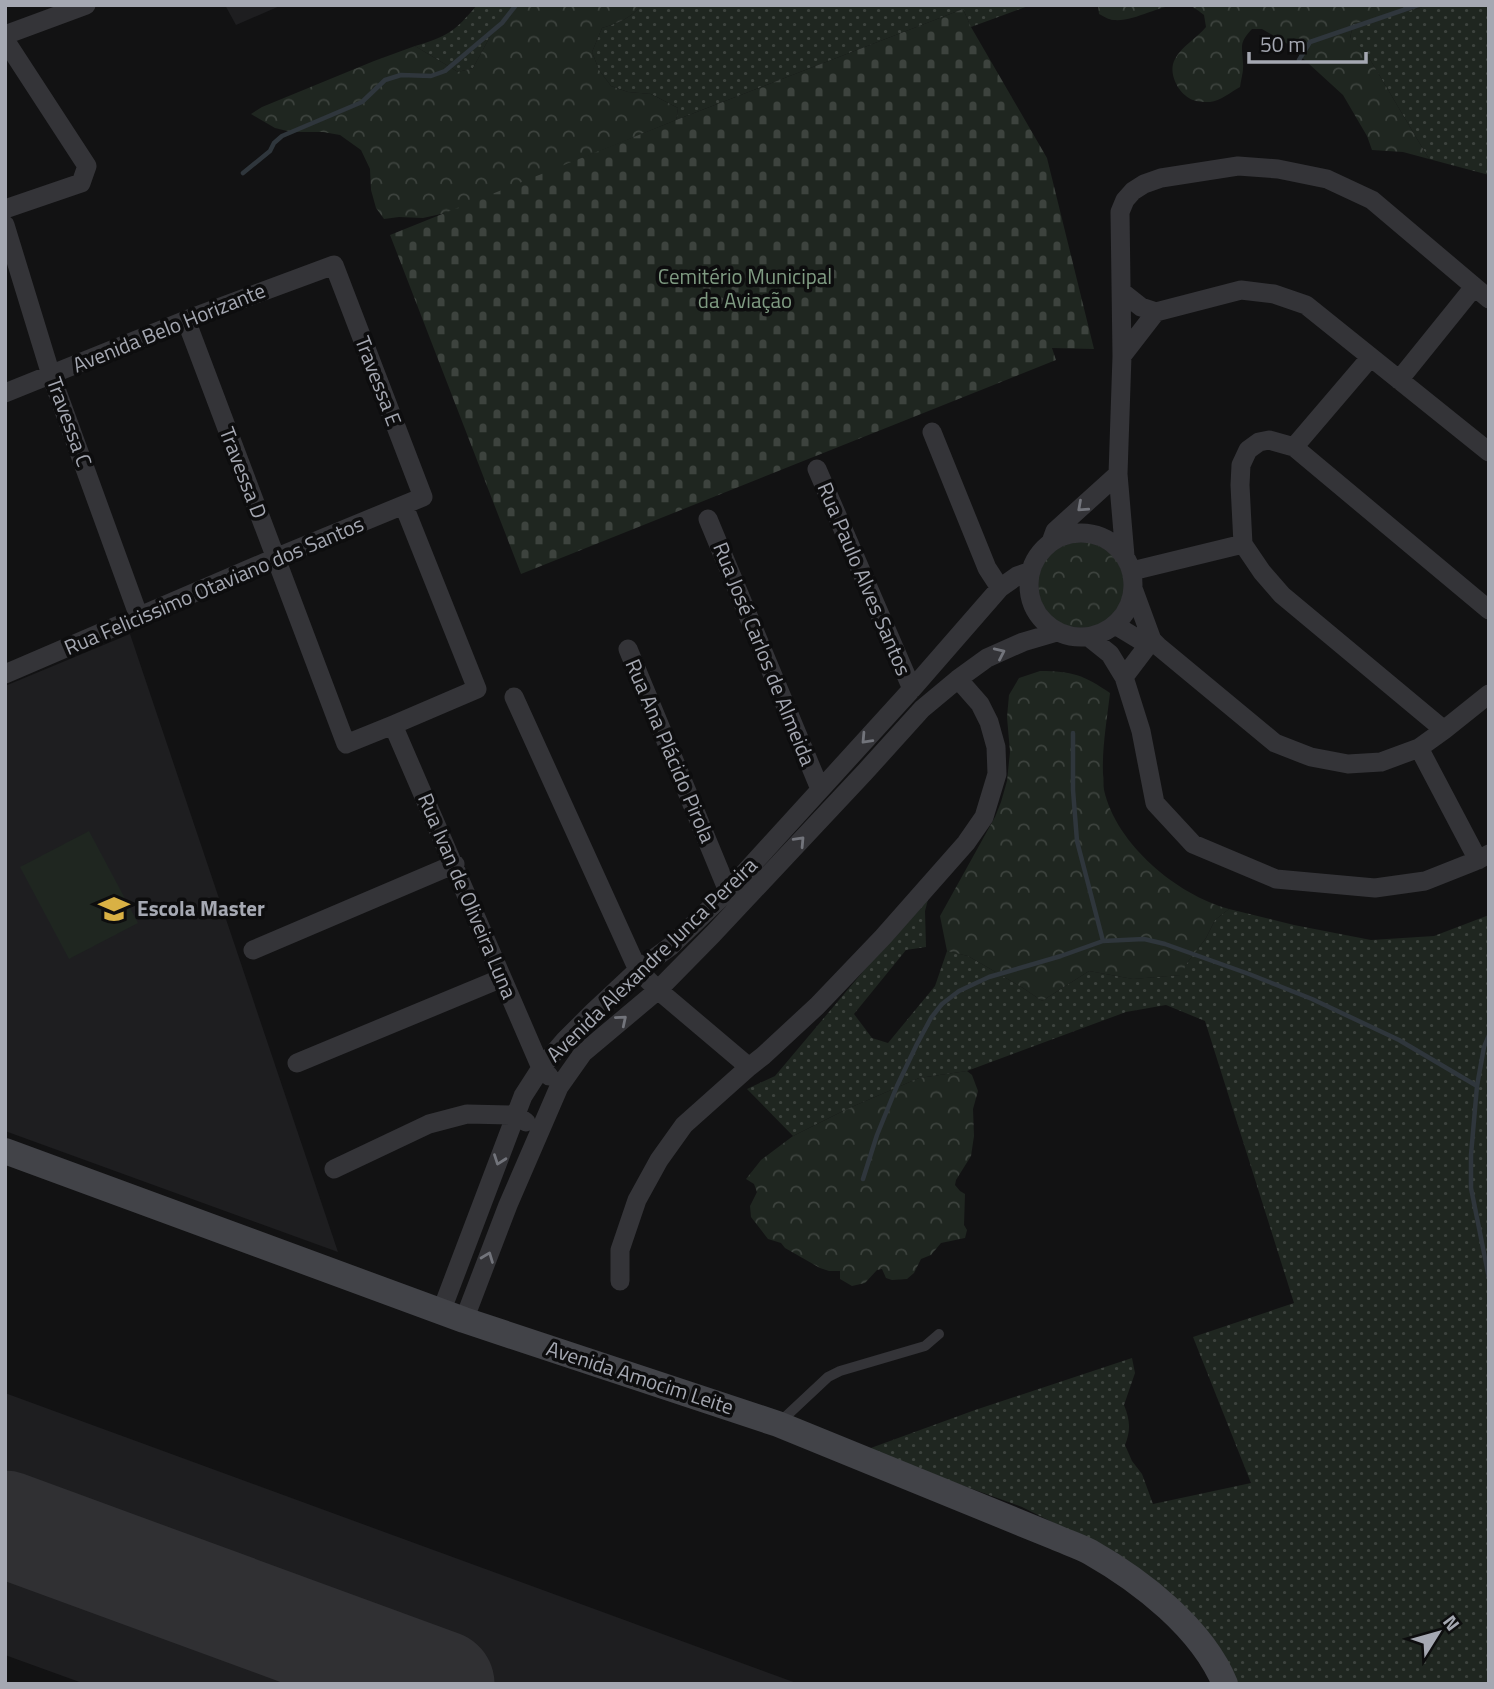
<svg xmlns="http://www.w3.org/2000/svg" width="1494" height="1689" viewBox="0 0 1494 1689" font-family="'Titillium Web',sans-serif">
<defs>
<pattern id="grass-dots" width="8" height="8" patternUnits="userSpaceOnUse" patternTransform="scale(1.75)"><rect width="8" height="8" fill="#1f2620"/><path d="M2 2h.1M6 6h.1" fill="none" stroke="#3d433e" stroke-width="1.8" stroke-linecap="round"/></pattern>
<pattern id="forest-crowns" width="20" height="18" patternUnits="userSpaceOnUse" patternTransform="scale(1.75)"><rect width="20" height="18" fill="#1f2620"/><path d="M2 6a3 3 0 1 1 6 0M12 15a3 3 0 1 1 6 0" fill="none" stroke="#3d433e"/></pattern>
<pattern id="cemetery-stones" width="16" height="16" patternUnits="userSpaceOnUse" patternTransform="scale(1.75)"><rect width="16" height="16" fill="#1f2620"/><path d="M2 7V4a2 2 0 0 1 4 0v3zM10 15v-3a2 2 0 0 1 4 0v3z" fill="#3d433e"/></pattern>
</defs>
<rect width="100%" height="100%" fill="#121213"/>
<path fill="#1e1e20" d="M225,5h57l-46,20z
M130,634l208,618 -333,-121v-445z
M5,1393l794,291h-714l-80,-29z"/>
<path fill="url(#grass-dots)" d="M477,5h41l-26,28 -19,35 -15,4 -43,-26c34,-10 40,-15 62,-41z
M641,5h390l-60,22 -8,-18 -287,111 2,-12 -27,-14 -23,-2 -17,-6 -12,-16 -7,-18 10,-24c15,-5 29,-9 39,-23z
M1426,5h63v170l-60,-16 -64,-108 -15,-12 3,-15 67,-16z
M930,892l-5,19 1,36 -20,3 -52,64 18,24 16,5 47,-57 12,-35 21,5 55,32 19,13 47,-30 44,8 47,-4 7,-12 19,-25 9,-18 14,-11 65,16 77,15 63,-4 55,-21v769h-259l-136,-141 -72,-36 -113,-41 -41,-17 107,-39 157,-52 3,15 -11,32c6,15 7,25 1,40l7,16 10,13 11,30 98,-21 -58,-146 101,-34 -89,-282 -39,-16 -40,7 -159,59 -48,7 -72,31 -54,27 -46,-47 28,-13z"/>
<path fill="url(#forest-crowns)" d="M518,5h123c-10,14 -24,18 -39,23l-10,24 7,18 12,16 17,6 23,2 27,14 -2,12 -226,92 -27,6 -24,-1 -15,2 -8,-11 -5,-18 -1,-21 -9,-19 -21,-15 -17,-3h-32l-16,-4 -24,-14 11,-7 112,-46 41,-15 43,26 15,-4 19,-35z
M1098,5h328l-6,3 -67,16 -3,14 15,13 64,108 -26,-7 -31,-2 -5,-14 -24,-41 -58,-53 -23,-13h-10c-13,14 -10,16 -9,34 1,8 -2,16 -3,24 -9,5 -20,14 -30,15 -5,0 -12,0 -17,-2 -14,-5 -26,-27 -18,-41 7,-13 22,-21 31,-32l-2,-12c-4,-3 -10,-8 -14,-9 -26,-6 -52,16 -76,14 -5,0 -11,-4 -15,-6z
M1038 585a43 43 0 1 1 86 0a43 43 0 1 1-86 0Z
M1040,671c32,0 44,4 70,22 -3,27 -8,54 -7,81 1,5 0,11 1,16 12,54 73,105 125,119l-14,11 -9,18 -19,25 -6,12 -48,4 -44,-8 -47,30 -19,-13 -55,-32 -21,-5 -7,-35 55,-99 6,-15 6,-21 3,-29 -3,-35 2,-22 10,-17z
M967,1071l5,4 6,16 -5,18 1,27 -3,20 -15,24 -1,5 5,6 5,3 -1,31 3,5 -2,8 -24,5 -10,12 -10,4 -7,14 -7,6 -15,1 -6,-2 -4,-9 -5,1 -12,13 -13,3 -12,-7v-8h-11l-9,-3 -35,-20 -4,-5 -13,-4 -17,-22 -1,-11 7,-14 -3,-8 -8,-5 15,-19 32,-24 54,-27 72,-31z"/>
<path fill="url(#cemetery-stones)" d="M963,9l8,18 76,131 47,191 -42,-1 4,12 -535,214 -131,-339 286,-115z"/>
<path fill="#1f2620" d="M89,831l49,92 -69,36 -49,-92z"/>
<g fill="none" stroke-linecap="round" stroke-linejoin="round">
<path stroke="#2f363c" stroke-width="4.5" d="M1299,60l11,-18 108,-37
M243,173l27,-22 4,-8 8,-7 80,-34 23,-22 16,-5 30,1 14,-5 57,-48 14,-18
M1073,733v57l4,51 26,100
M1489,1035l-5,12 -7,39 -6,69v33l18,90
M863,1179l14,-44 20,-49 20,-42 14,-26 11,-14 17,-13 30,-14 72,-21 42,-15 41,-2 21,5 84,30 63,25 87,41 78,46"/>
<path stroke="#303033" stroke-width="107" d="M5,1524l436,160"/>
<path stroke="#343438" stroke-width="10" d="M781,1421l47,-44 12,-6 85,-25 14,-12"/>
<path stroke="#343438" stroke-width="19" d="M5,35l81,-30
M5,40l82,126 -6,17 -76,26
M5,225l46,150 88,242
M1122,292l19,15 15,5 85,-22 33,4 32,11 183,147
M186,320l160,424 47,-19 84,-36 -73,-183
M1122,356l34,-44
M1399,380l75,-93
M5,393l181,-73 148,-55 89,232 -148,61 -270,116
M932,432l55,136 13,20
M1294,447l76,-89
M817,469l95,220
M708,519l112,270
M1029 585a52 52 0 1 1 104 0a52 52 0 1 1-104 0Z
M1051,542l4,-11 63,-57
M1125,556l-7,-82 4,-118 -2,-144 5,-12 8,-9 11,-7 17,-6 77,-12 40,3 49,10 45,21 117,99
M1132,571l111,-27
M1134,591l18,49 6,6 117,97 36,14 37,7 33,-2 38,-14 25,-18 45,-36
M1115,625l33,20
M1090,638l20,16 14,23 17,54 14,72 38,41 83,35 99,9 50,-7 53,-21 11,-6
M628,649l100,242
M1124,677l28,-37
M514,697l124,273 20,20 91,77
M393,725l148,343 8,8
M1444,730l-162,-135 -20,-23 -19,-28 -3,-59 1,-20 7,-15 11,-8 10,-2 25,7 195,163
M1419,748l59,112
M253,950l202,-86
M297,1063l205,-85
M334,1169l95,-45 38,-10 49,1 10,7
M620,1281v-31l17,-50 22,-40 25,-35 65,-58 14,-11 54,-50 66,-69 83,-94 18,-26 13,-43 -1,-27 -7,-25 -9,-18 -22,-25
M441,1312l82,-216 18,-28 24,-28 27,-27 46,-43 33,-24 57,-55 184,-202 88,-101 17,-12 14,-5
M464,1320l44,-115 51,-118 24,-34 75,-63 55,-56 152,-162 57,-63 36,-30 29,-21 36,-16 34,-10"/>
<path stroke="#424348" stroke-width="26" d="M5,1151l459,169 314,104 277,113c11,5 24,9 35,15 51,29 112,76 135,132"/>
</g>
<defs><path id="oneway-chevron" d="M-2-3.5L2.5 0L-2 3.5" fill="none" stroke-width="1.6" stroke-linecap="round" stroke-linejoin="round" transform="scale(1.75)"/></defs>
<g stroke="#72747b">
<use href="#oneway-chevron" transform="translate(1082 507) rotate(138)"/>
<use href="#oneway-chevron" transform="translate(1000 653) rotate(-25)"/>
<use href="#oneway-chevron" transform="translate(866 739) rotate(133)"/>
<use href="#oneway-chevron" transform="translate(800 841) rotate(-47)"/>
<use href="#oneway-chevron" transform="translate(622 1020) rotate(-40)"/>
<use href="#oneway-chevron" transform="translate(499 1160) rotate(110)"/>
<use href="#oneway-chevron" transform="translate(488 1257) rotate(-69)"/>
</g>
<defs>
<g id="school-bare" transform="scale(2.415)"><path d="M0-5L7-2L0 1L-7-2ZM-4 1L0 2.5L4 1V4Q0 6-4 4Z" fill="#d9b144" stroke="#0d0d0e" stroke-width="2.5" paint-order="stroke"/></g>
</defs>
<g fill-rule="evenodd">
<use href="#school-bare" x="114" y="909"/>
</g>
<g text-anchor="middle" stroke-width="7" stroke-linejoin="round" paint-order="stroke">
<g font-size="21" fill="#7f9b82" stroke="#0d0d0e">
<text x="745" y="284">Cemitério Municipal<tspan x="745" dy="24">da Aviação</tspan></text>
</g>
<g font-size="21" fill="#a5a8b2" stroke="#0d0d0e">
<text transform="translate(169 328) rotate(-22)" y="7">Avenida Belo Horizante</text>
<text transform="translate(378 381) rotate(69)" y="7">Travessa E</text>
<text transform="translate(69 422) rotate(70)" y="7">Travessa C</text>
<text transform="translate(243 473) rotate(69)" y="7">Travessa D</text>
<text transform="translate(864 579) rotate(67)" y="7">Rua Paulo Alves Santos</text>
<text transform="translate(214 586) rotate(-23)" y="7">Rua Felicissimo Otaviano dos Santos</text>
<text transform="translate(764 654) rotate(68)" y="7">Rua José Carlos de Almeida</text>
<text transform="translate(670 751) rotate(67)" y="7">Rua Ana Plácido Pirola</text>
<text transform="translate(467 896) rotate(67)" y="7">Rua Ivan de Oliveira Luna</text>
<text transform="translate(652 960) rotate(-44)" y="7">Avenida Alexandre Junca Pereira</text>
<text transform="translate(640 1378) rotate(18)" y="7">Avenida Amocim Leite</text>
</g>
<g font-size="21" font-weight="bold" fill="#a5a8b2" stroke="#0d0d0e" text-anchor="start">
<text x="137" y="916">Escola Master</text>
</g>
</g>
<rect width="1494" height="1689" fill="none" stroke="#a5a8b2" stroke-width="14"/>
<g transform="translate(1438 1633) rotate(53)" stroke="#0d0d0e" stroke-width="5" paint-order="stroke">
<path d="M0-5L12 26L0 18L-12 26Z" fill="#a5a8b2"/>
<text y="-10" font-size="19" font-weight="bold" text-anchor="middle" fill="#a5a8b2">N</text>
</g>
<path d="M1249 52v10h117v-10" fill="none" stroke="#a5a8b2" stroke-width="3.5"/>
<text x="1260" y="52" font-size="21" fill="#a5a8b2" stroke="#0d0d0e" stroke-width="5" paint-order="stroke">50 m</text>
</svg>
